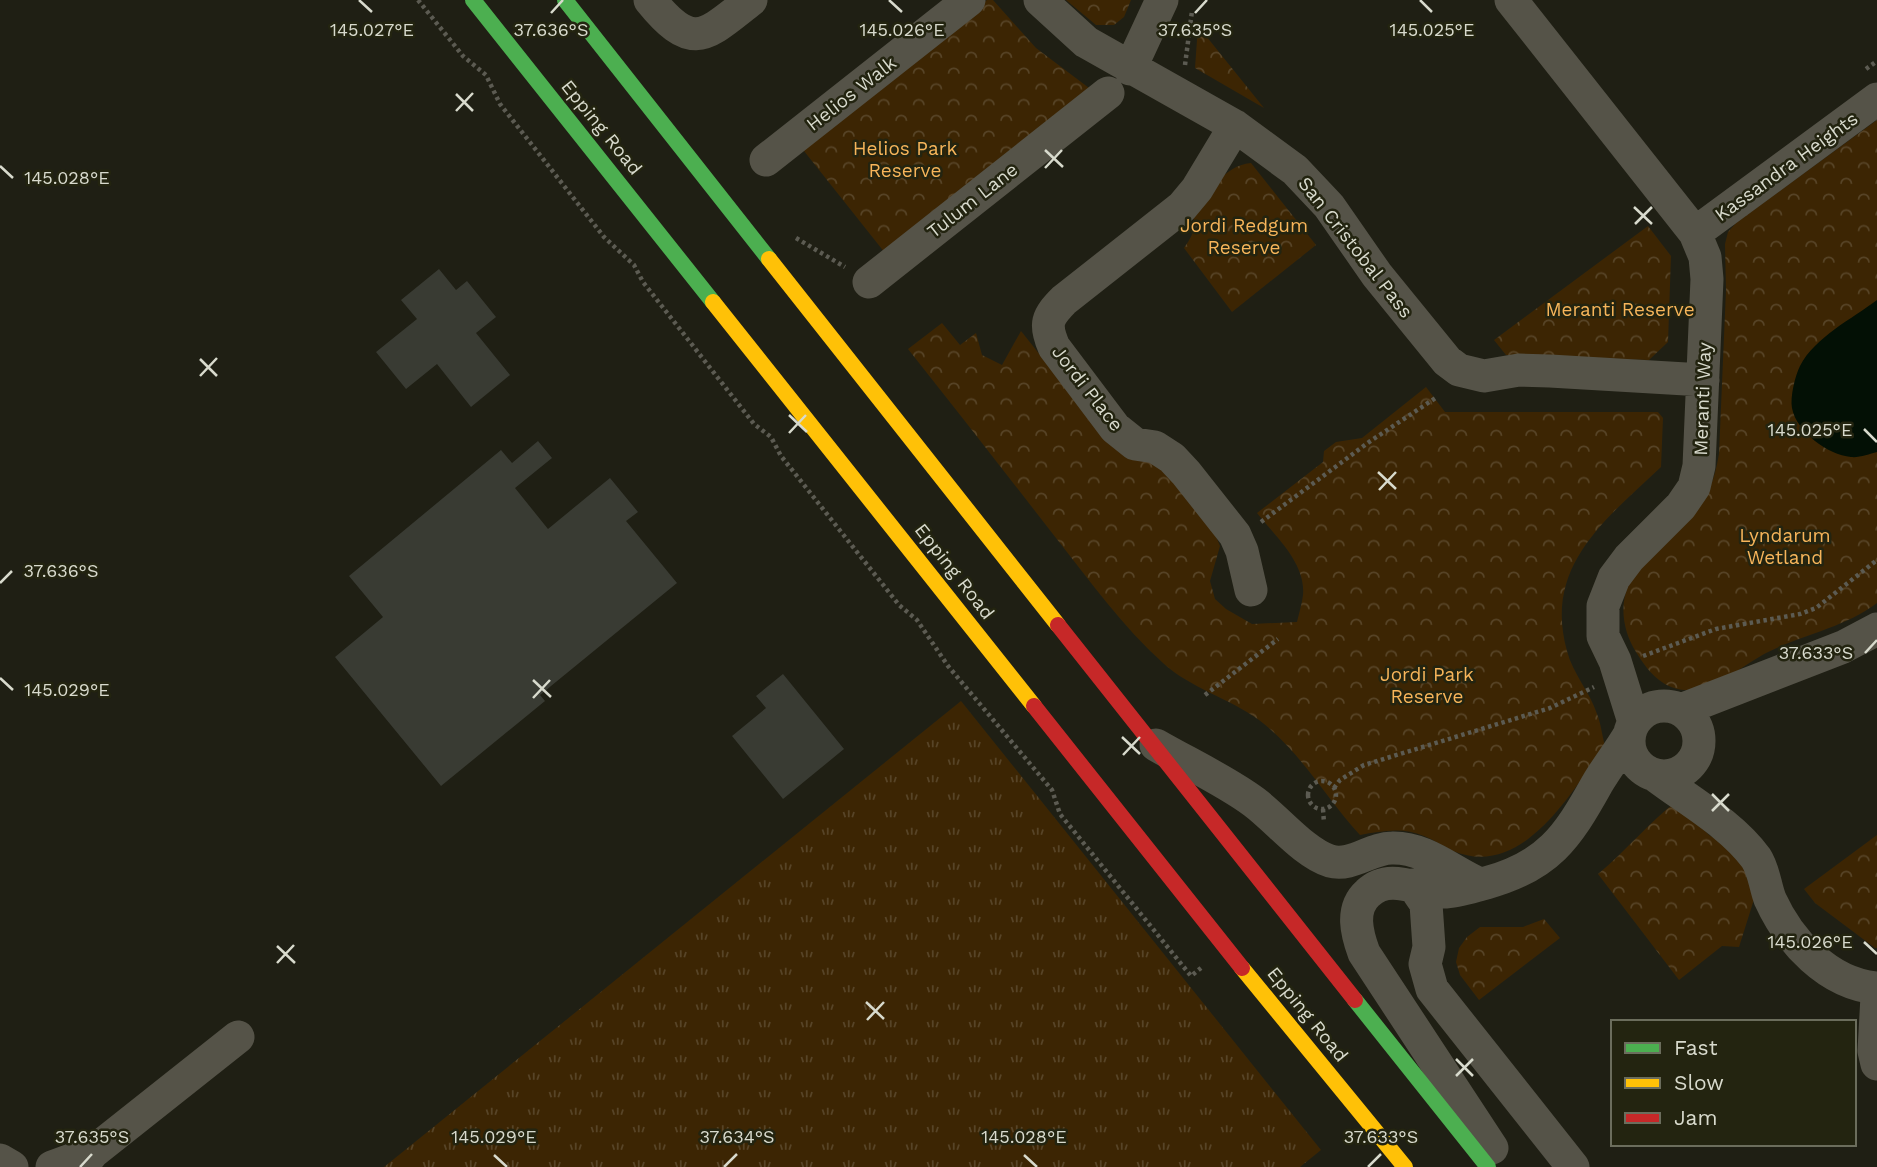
<svg xmlns="http://www.w3.org/2000/svg" width="1877" height="1167" viewBox="0 0 1877 1167" font-family="'Work Sans',sans-serif">
<defs>
<pattern id="grass-tufts" width="24" height="20" patternUnits="userSpaceOnUse" patternTransform="scale(1.75)"><rect width="24" height="20" fill="#3c2503"/><path d="M3 7l-1-3M5 7V3M7 7l1-3M15 17l-1-3M17 17v-4M19 17l1-3" fill="none" stroke="#574427"/></pattern>
<pattern id="park-crowns" width="20" height="18" patternUnits="userSpaceOnUse" patternTransform="scale(1.75)"><rect width="20" height="18" fill="#3c2503"/><path d="M2 6a3 3 0 1 1 6 0M12 15a3 3 0 1 1 6 0" fill="none" stroke="#574427"/></pattern>
</defs>
<rect width="100%" height="100%" fill="#1f1f14"/>
<path fill="url(#grass-tufts)" d="M961,701l360,449 -21,17h-916z"/>
<path fill="url(#park-crowns)" d="M987,0h6l43,48 65,49 -208,166 -93,-117z
M1066,0h65l-7,17 -10,8h-18z
M1198,26l66,82 -69,-40z
M1877,120v483c-35,26 -74,31 -111,50 -19,10 -41,29 -61,34 -5,2 -15,3 -21,3 -23,-2 -37,-20 -48,-38 -12,-19 -17,-44 -8,-66 5,-13 17,-23 27,-32 36,-37 55,-47 64,-100l7,-164 -1,-46 3,-12 8,-9z
M1251,163l65,82 -84,67 -48,-64c8,-11 12,-19 9,-32 16,-22 29,-50 58,-53z
M1648,226l23,30 -3,86 -19,18 -143,-5 -12,-15z
M942,323l18,22 16,-12 6,22 20,10 19,-34 82,103 48,26 18,13 44,56 7,17 -10,35 5,18 11,10 26,15 45,-2c2,-9 5,-18 6,-27 3,-32 -28,-59 -46,-82l66,-51 1,-11 12,-9 26,-4 64,-51 19,25h213l5,6 -2,49c-55,52 -118,99 -94,184 6,23 23,41 30,63 4,10 5,21 8,32 -34,46 -82,134 -152,105 -10,-5 -19,-11 -29,-15 -21,-9 -42,-5 -64,-1 -35,-38 -59,-83 -101,-115 -30,-22 -69,-32 -96,-57 -41,-37 -73,-82 -107,-125 -49,-63 -98,-126 -148,-189z
M1677,801l32,34 27,16 20,42 -17,54 -17,-1 -43,34 -81,-106c28,-23 50,-51 79,-73z
M1877,835v113h-2l-60,-45 -11,-14z
M1544,919l16,19 -81,62 -19,-25 -4,-13 3,-14 8,-11 13,-10h43z"/>
<path fill="#031005" d="M1877,300v152c-8,2 -18,6 -26,5 -23,-2 -55,-26 -59,-49 -2,-11 3,-32 8,-42 15,-29 52,-47 77,-66z"/>
<path fill="#393b33" d="M439,269l17,21 11,-9 29,36 -20,16 34,42 -39,32 -34,-43 -31,25 -30,-37 41,-33 -16,-19z
M538,441l14,17 -37,30 33,41 62,-51 28,34 -12,9 51,62 -137,112 5,6 -104,85 -106,-129 48,-40 -34,-41 152,-126 11,13z
M783,674l61,75 -61,50 -51,-63 34,-28 -10,-12z"/>
<g fill="none" stroke-linecap="round" stroke-linejoin="round">
<path stroke="#5c5b52" stroke-width="4.5" stroke-dasharray="3.5 3.5" stroke-linecap="butt" d="M418,0l45,56 23,19 14,29 104,133 30,28 9,17 111,142 17,13 10,19 118,149 18,15 31,46 104,124 8,24 131,162 10,-8
M1185,65l7,-54
M1866,69l11,-8
M796,238l49,29
M1261,522l108,-80 68,-45
M1643,656l73,-27 84,-15 16,-6 61,-48
M1205,695l73,-56
M1308 795a14 14 0 1 1 28 0a14 14 0 1 1-28 0Z
M1334,788l6,-8 24,-15 186,-57 44,-21
M1323,809l1,14"/>
<path stroke="#555348" stroke-width="33" d="M650,0c43,53 55,36 101,0
M1040,0l46,42 149,84 60,44 34,36 48,69 70,86 12,9 25,6 35,-6 31,1 153,9
M1511,0l184,233 10,24 2,22 -8,187 -5,21 -13,19 -52,52 -15,20 -11,28v30l12,25 19,61
M1130,69l32,-69
M1235,126l-38,63 -15,18 -118,93c-17,17 -20,24 -10,47l61,81 20,16 20,3 17,11 14,15 49,62 7,16 9,39
M766,160l203,-160
M1695,233l182,-134
M869,282l239,-189
M1629 741a35 35 0 1 1 70 0a35 35 0 1 1-70 0Z
M1681,710l162,-63 34,-18
M1156,745c31,18 70,36 98,57 23,17 50,51 76,59 22,6 41,-13 62,-13 33,-1 60,24 88,36
M1656,776c33,25 75,48 100,82 8,12 9,28 14,41 19,42 58,85 107,89
M1413,885l13,19 3,43 -4,17 7,25 141,178
M1877,996l-3,55 3,13
M1492,1148l-128,-195c-7,-19 -14,-44 4,-60 22,-21 50,-2 76,-1 13,0 30,-6 42,-9 62,-17 81,-45 111,-99 10,-17 22,-32 32,-49
M0,1160l12,7
M52,1167l41,-15
M81,1167l12,-15 145,-115"/>
<path stroke="#4caf50" stroke-width="16" d="M473,0l240,302
M565,0l204,259
M1355,1000l133,167"/>
<path stroke="#ffc107" stroke-width="16" d="M769,259l289,366
M713,302l321,404
M1242,968l163,199"/>
<path stroke="#c62828" stroke-width="16" d="M1058,625l297,375
M1034,706l208,262"/>
</g>
<path fill="none" stroke="#d8dacd" stroke-width="2.5" d="M359,0l13,12M889,0l13,12M1420,0l12,12M551,13l12,-13M1195,13l12,-13M456,94l17,17M456,111l17,-18M1045,150l18,17M0,166l13,12M1045,168l17,-18M1634,207l18,17M1635,224l17,-17M200,359l17,17M200,376l17,-18M789,415l18,17M1864,429l13,13M789,433l17,-18M1378,472l18,17M1379,490l17,-18M0,583l12,-12M1865,653l12,-13M0,678l13,12M533,680l18,17M533,698l17,-18M1122,737l18,17M1123,755l17,-18M1712,794l17,17M1712,811l17,-17M1864,942l13,12M277,946l18,17M277,963l17,-18M866,1002l18,17M867,1020l17,-18M1456,1059l17,17M1456,1076l17,-17M494,1155l13,12M1024,1155l13,12M80,1167l12,-13M724,1167l13,-13M1368,1167l13,-13"/>
<g text-anchor="middle" stroke-width="5" stroke-linejoin="round" paint-order="stroke">
<g font-size="19" fill="#d8dacd" stroke="#232410">
<text transform="translate(851 93) rotate(-38)" y="7">Helios Walk</text>
<text transform="translate(602 127) rotate(51)" y="7">Epping Road</text>
<text transform="translate(1786 166) rotate(-36)" y="7">Kassandra Heights</text>
<text transform="translate(972 200) rotate(-38)" y="7">Tulum Lane</text>
<text transform="translate(1356 247) rotate(52)" y="7">San Cristobal Pass</text>
<text transform="translate(1088 388) rotate(52)" y="7">Jordi Place</text>
<text transform="translate(1702 399) rotate(-88)" y="7">Meranti Way</text>
<text transform="translate(955 571) rotate(52)" y="7">Epping Road</text>
<text transform="translate(1308 1014) rotate(51)" y="7">Epping Road</text>
</g>
<g font-size="19" fill="#f7b55a" stroke="#232410">
<text x="905" y="155">Helios Park<tspan x="905" dy="22">Reserve</tspan></text>
<text x="1244" y="232">Jordi Redgum<tspan x="1244" dy="22">Reserve</tspan></text>
<text x="1620" y="316">Meranti Reserve</text>
<text x="1785" y="542">Lyndarum<tspan x="1785" dy="22">Wetland</tspan></text>
<text x="1427" y="681">Jordi Park<tspan x="1427" dy="22">Reserve</tspan></text>
</g>
</g>
<g font-size="18" text-anchor="middle" fill="#d8dacd" stroke="#232410" stroke-width="5" stroke-linejoin="round" paint-order="stroke">
<text x="372" y="36">145.027°E</text>
<text x="902" y="36">145.026°E</text>
<text x="1432" y="36">145.025°E</text>
<text x="551" y="36">37.636°S</text>
<text x="1195" y="36">37.635°S</text>
<text x="67" y="184">145.028°E</text>
<text x="1810" y="436">145.025°E</text>
<text x="61" y="577">37.636°S</text>
<text x="1816" y="659">37.633°S</text>
<text x="67" y="696">145.029°E</text>
<text x="1810" y="948">145.026°E</text>
<text x="92" y="1143">37.635°S</text>
<text x="737" y="1143">37.634°S</text>
<text x="1381" y="1143">37.633°S</text>
<text x="494" y="1143">145.029°E</text>
<text x="1024" y="1143">145.028°E</text>
</g>
<rect x="1611" y="1020" width="245" height="126" fill="#232410" stroke="#6b6d5c" stroke-width="2"/>
<rect x="1625" y="1043" width="35" height="10" fill="#4caf50" stroke="#6b6d5c" stroke-width="2"/>
<text x="1674" y="1055" font-size="21" fill="#d8dacd">Fast</text>
<rect x="1625" y="1078" width="35" height="10" fill="#ffc107" stroke="#6b6d5c" stroke-width="2"/>
<text x="1674" y="1090" font-size="21" fill="#d8dacd">Slow</text>
<rect x="1625" y="1113" width="35" height="10" fill="#c62828" stroke="#6b6d5c" stroke-width="2"/>
<text x="1674" y="1125" font-size="21" fill="#d8dacd">Jam</text>
</svg>
